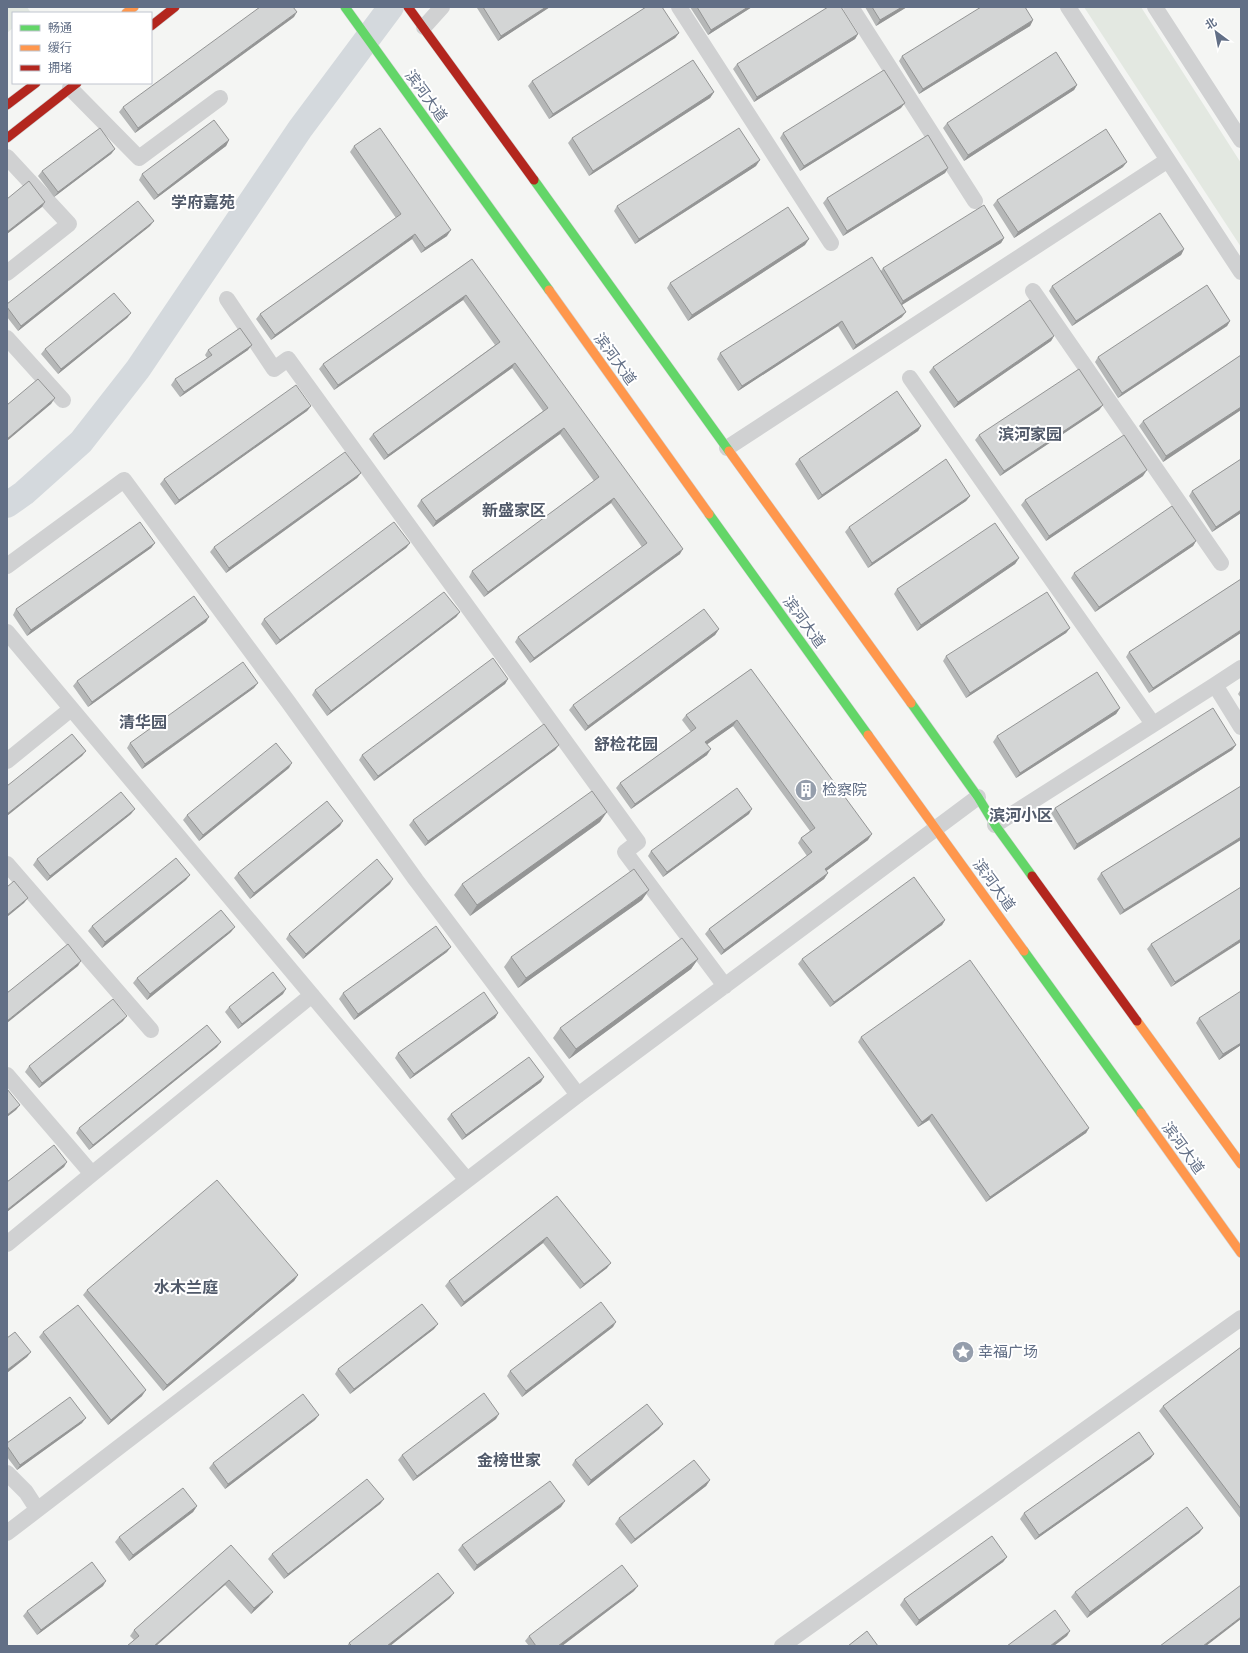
<svg xmlns="http://www.w3.org/2000/svg" width="1248" height="1653" viewBox="0 0 1248 1653" font-family="'Alegreya Sans','Noto Sans SC',sans-serif">
<rect width="100%" height="100%" fill="#f4f5f3"/>
<path fill="#e3e8e1" d="M7,7h20l4,6h-18v15l-6,5z
M1084,7h57l100,156v84z"/>
<g fill="none" stroke-linecap="round" stroke-linejoin="round">
<path stroke="#d4d9dd" stroke-width="26" d="M7,505l17,-12 57,-51 57,-73 162,-240 91,-122"/>
<g stroke="#d0d2d3" stroke-width="10">
<path id="fast" d="M345,7l204,283
M534,180l195,271
M709,514l159,221
M911,703l67,94 17,28 37,51
M1024,951l117,162"/>
</g>
<g stroke="#d0d2d3" stroke-width="10">
<path id="slow" d="M126,13l8,-6
M549,290l160,224
M729,451l182,252
M868,735l156,216
M1137,1021l104,143
M1141,1113l100,140"/>
</g>
<g stroke="#d0d2d3" stroke-width="10">
<path id="jam" d="M408,7l126,173
M151,26l24,-19
M7,105l29,-22
M7,138l70,-55
M1032,876l105,145"/>
</g>
<path stroke="#d0d1d2" stroke-width="16" d="M679,7l152,236
M851,7l124,194
M1068,7l173,265
M1155,7l86,133
M424,27l18,-20
M70,88l69,70 81,-60
M7,157l62,67 -62,49
M1033,291l188,272
M227,299l47,70 14,-10 350,483 -13,10 100,134
M7,338l56,62
M910,378l243,346
M727,448l441,-288
M7,566l117,-86 165,223 127,177 162,215
M7,632l460,548
M1215,685l26,-17
M7,761l64,-52
M995,825l220,-140 26,42
M7,864l144,166
M7,1075l85,99 -85,70
M92,1174l220,-179
M7,1473l19,19 11,17
M7,1533l571,-438 400,-298
M782,1646l459,-328"/>
<use href="#fast" stroke="#63d668" stroke-width="9"/>
<use href="#slow" stroke="#ff974d" stroke-width="9"/>
<use href="#jam" stroke="#b3261e" stroke-width="9"/>
</g>
<path fill="#b5b7b7" d="M478,7h72l-52,34 -21,-33z
M690,7h62l-44,28z
M865,7h42l-31,19z
M294,17l-159,116 -16,-21 4,-5z
M1033,20l-3,6 -111,68 -20,-33 3,-5z
M679,33l-4,5 -126,81 -21,-33 4,-5z
M858,34l-3,5 -101,63 -21,-33 4,-5z
M1077,85l-3,5 -110,71 -21,-33 4,-5z
M714,92l-4,6 -121,78 -21,-33 4,-5z
M901,108l-101,63 -20,-33 3,-5z
M229,140l-3,6 -72,54 -15,-20 3,-6z
M354,146l93,90 -26,17 -9,-14 -141,101 -15,-21 4,-5 136,-96 -46,-66z
M115,149l-4,5 -57,43 -16,-21 4,-5z
M756,166l-121,78 -21,-33 3,-5z
M1123,167l-109,71 -21,-33 4,-5z
M948,168l-3,5 -102,63 -20,-33 4,-5z
M150,226l-132,105 -11,-14v-13z
M1004,238l-3,5 -99,62v12l-49,33 -15,-24 -100,65 -21,-32 3,-6 161,-82 2,-3z
M805,245l-117,76 -21,-33 3,-5z
M1184,249l-3,6 -109,71 -23,-35 3,-5z
M472,259l208,295 -150,109 -15,-21 3,-5 124,-90 -31,-44 -127,94 -15,-20 3,-6 122,-90 -34,-47 -127,93 -16,-21 4,-6 122,-89 -31,-43 -128,92 -15,-21 4,-5 122,-89 -32,-45 -129,90 -15,-21 4,-5z
M131,313l-4,5 -69,56 -17,-20 4,-5z
M1230,321l-3,5 -109,72 -23,-36 3,-5z
M1054,336l-3,5 -97,67 -25,-36 4,-5z
M208,350h40l-68,47 -9,-12 4,-6 32,-21 -2,-3z
M1241,355v55l-78,52 -24,-36 4,-5z
M1103,405l-4,5 -99,66 -25,-36 4,-5z
M311,406l-4,5 -132,94 -15,-21 4,-5z
M921,426l-3,5 -100,69 -23,-36 4,-5z
M1241,459v54l-29,19 -23,-36 3,-5z
M361,473l-4,5 -131,95 -16,-21 4,-5z
M1143,476l-97,65 -25,-36 4,-5z
M970,496l-4,5 -98,67 -23,-36 4,-5z
M1196,541l-3,5 -98,66 -24,-34 3,-5z
M155,543l-4,5 -124,88 -14,-21 3,-6z
M410,543l-4,5 -130,97 -15,-21 3,-5z
M1019,558l-4,6 -98,67 -23,-37 3,-5z
M1241,579l-92,114 -23,-36 3,-5z
M460,612l-4,5 -129,99 -15,-21 3,-5z
M206,622l-118,85 -15,-21 4,-5z
M1070,628l-4,5 -100,65 -23,-37 3,-5z
M719,629l-4,6 -130,96 -16,-21 4,-5z
M751,669l117,171 -42,31 2,2 -4,6 -103,76 -16,-21 4,-5 98,-73 -9,-13 3,-5 9,-7 -77,-105 -26,18v11l-76,54 -15,-21 4,-5 71,-51 -9,-12 4,-5z
M508,679l-3,5 -131,97 -15,-21 3,-5z
M254,688l-112,81 -15,-21 3,-5z
M1241,689v9l-3,-4z
M1120,708l-4,6 -100,64 -23,-36 4,-6z
M559,745l-4,5 -130,96 -16,-21 4,-5z
M1236,745l-4,5 -158,100 -23,-37 4,-5z
M289,768l-90,73 -16,-21 4,-5z
M1241,786l-121,129 -23,-36 4,-6z
M131,814l-84,67 -14,-16 4,-6z
M749,814l-86,63 -15,-21 3,-5z
M600,822l-130,94 -16,-21 8,-11z
M340,826l-90,73 -16,-21 4,-5z
M186,880l-84,68 -14,-17 4,-5z
M390,884l-87,75 -17,-20 3,-5z
M1241,887l-70,100 -24,-38 4,-5z
M642,900l-124,88 -14,-21 7,-10z
M945,920l-3,5 -112,82 -32,-43 4,-5z
M231,932l-84,68 -14,-17 4,-5z
M447,952l-93,68 -15,-21 4,-6z
M698,959l-7,10 -122,90 -16,-21 7,-10z
M283,994l-45,35 -13,-17 4,-5z
M498,1013l-3,5 -85,61 -15,-21 3,-5z
M1199,1018l42,27 -22,15 -23,-37z
M123,1021l-84,67 -14,-16 4,-6z
M861,1037l228,91 -3,5 -100,69 -57,-82 -11,7 -60,-85z
M217,1047l-128,103 -13,-17 3,-5z
M541,1082l-79,58 -15,-21 4,-5z
M557,1196l50,72 -27,21 -37,-46 -82,64 -16,-21 4,-5z
M298,1275l-4,6 -131,110 -80,-96 4,-5z
M613,1327l-91,70 -15,-21 3,-5z
M434,1329l-84,65 -15,-20 3,-5z
M43,1332l99,64 -34,29 -69,-88z
M1241,1347v172l-82,-108 4,-5z
M496,1419l-83,62 -15,-21 4,-5z
M315,1420l-90,69 -16,-21 4,-5z
M82,1423l-65,47 -10,-13v-14z
M659,1429l-71,57 -16,-21 3,-5z
M1154,1454l-4,5 -115,81 -15,-21 4,-6z
M710,1480l-4,6 -75,58 -16,-20 4,-6z
M384,1499l-4,5 -96,75 -16,-20 4,-5z
M197,1506l-4,6 -64,49 -14,-19 4,-5z
M561,1507l-87,64 -16,-21 4,-5z
M1203,1528l-4,5 -112,85 -16,-21 4,-5z
M231,1545l38,52 -18,17 -26,-29 -91,55 -4,-4 4,-6z
M1007,1557l-4,5 -87,64 -16,-21 4,-6z
M103,1586l-66,49 -14,-19 4,-5z
M634,1591l-72,55h-33l-4,-5 4,-5z
M450,1598l-60,48h-43l2,-3z"/>
<path fill="#949595" d="M546,7h4l-52,34 3,-5z
M748,7h4l-44,28 3,-5z
M902,7h5l-31,19 4,-6z
M297,12l-3,5 -159,116 3,-5z
M1033,20l-3,6 -111,68 4,-5z
M679,33l-4,5 -126,81 4,-5z
M858,34l-3,5 -101,63 3,-5z
M1077,85l-3,5 -110,71 4,-6z
M714,92l-4,6 -121,78 4,-5z
M905,103l-4,5 -101,63 4,-5z
M229,140l-3,6 -72,54 4,-5z
M115,149l-4,5 -57,43 4,-5z
M760,160l-4,6 -121,78 4,-5z
M1127,162l-4,5 -109,71 4,-6z
M948,168l-3,5 -102,63 4,-5z
M45,202l-3,5 -35,27v-2z
M154,221l-4,5 -132,105 3,-5z
M451,230l-4,6 -26,17 4,-5z
M415,234l-3,5 -141,101 4,-5z
M1004,238l-3,5 -101,63 3,-5z
M809,239l-4,6 -117,76 4,-6z
M1184,249l-3,6 -109,71 4,-5z
M466,295l-3,5 -129,90 4,-5z
M906,312l-4,5 -49,33 3,-5z
M131,313l-4,5 -69,56 3,-5z
M842,321l-4,5 -100,65 4,-5z
M1230,321l-3,5 -109,72 4,-5z
M1054,336l-3,5 -97,67 4,-6z
M252,345l-4,5 -68,47 4,-5z
M515,363l-3,5 -128,92 4,-5z
M55,398l-4,6 -44,37v-2z
M1103,405l-4,5 -99,66 4,-5z
M311,406l-4,5 -132,94 4,-5z
M1241,407v3l-78,52 3,-6z
M921,426l-3,5 -100,69 4,-5z
M564,428l-4,6 -127,93 3,-6z
M1147,470l-4,6 -97,65 3,-5z
M361,473l-4,5 -131,95 3,-5z
M970,496l-4,5 -98,67 4,-5z
M614,498l-3,5 -127,94 4,-5z
M1241,510v3l-29,19 4,-5z
M1196,541l-3,5 -98,66 4,-5z
M155,543l-4,5 -124,88 4,-6z
M410,543l-4,5 -130,97 4,-5z
M683,549l-3,5 -150,109 4,-5z
M1019,558l-4,6 -98,67 4,-6z
M460,612l-4,5 -129,99 4,-5z
M209,617l-3,5 -118,85 4,-5z
M1070,628l-4,5 -100,65 4,-5z
M719,629l-4,6 -130,96 3,-5z
M1241,630v3l-92,60 4,-5z
M508,679l-3,5 -131,97 4,-5z
M258,683l-4,5 -112,81 3,-5z
M1120,708l-4,6 -100,64 4,-5z
M737,720l-4,6 -31,22 3,-6z
M559,745l-4,5 -130,96 3,-5z
M1236,745l-4,5 -158,100 3,-6z
M711,749l-4,6 -76,54 4,-5z
M86,751l-4,5 -75,60v-2z
M292,763l-3,5 -90,73 4,-6z
M135,809l-4,5 -84,67 3,-5z
M752,809l-3,5 -86,63 4,-5z
M607,812l-7,10 -130,94 7,-11z
M343,821l-3,5 -90,73 4,-6z
M872,834l-4,6 -47,35 4,-6z
M1241,837v3l-121,75 4,-5z
M828,873l-4,6 -103,76 3,-5z
M190,875l-4,5 -84,68 3,-6z
M393,879l-3,5 -87,75 3,-5z
M649,890l-7,10 -124,88 8,-10z
M28,898l-4,5 -17,14v-2z
M945,920l-3,5 -112,82 4,-5z
M235,927l-4,5 -84,68 3,-6z
M1241,939v3l-70,45 4,-5z
M451,947l-4,5 -93,68 4,-6z
M698,959l-7,10 -122,90 7,-10z
M81,961l-3,5 -71,57v-2z
M286,989l-3,5 -45,35 4,-5z
M498,1013l-3,5 -85,61 4,-5z
M127,1016l-4,5 -84,67 3,-5z
M221,1042l-4,5 -128,103 4,-5z
M1241,1043v2l-22,15 4,-6z
M544,1077l-3,5 -79,58 4,-5z
M20,1105l-4,5 -9,7v-2z
M932,1114l-3,6 -11,7 4,-5z
M1089,1128l-3,5 -100,69 4,-5z
M67,1162l-3,5 -57,45v-2z
M547,1237l-4,6 -82,64 3,-5z
M611,1263l-4,5 -27,21 4,-5z
M298,1275l-4,6 -131,110 4,-6z
M616,1322l-3,5 -91,70 4,-6z
M438,1324l-4,5 -84,65 4,-5z
M31,1352l-4,5 -20,16v-3z
M146,1390l-4,6 -34,29 3,-5z
M499,1414l-3,5 -83,62 4,-5z
M319,1415l-4,5 -90,69 3,-5z
M86,1418l-4,5 -65,47 3,-5z
M663,1424l-4,5 -71,57 3,-6z
M1154,1454l-4,5 -115,81 4,-5z
M710,1480l-4,6 -75,58 4,-5z
M384,1499l-4,5 -96,75 4,-5z
M565,1501l-4,6 -87,64 3,-6z
M197,1506l-4,6 -64,49 4,-6z
M1203,1528l-4,5 -112,85 3,-6z
M1007,1557l-4,5 -87,64 3,-6z
M229,1580l-4,5 -69,61h-2z
M106,1581l-3,5 -66,49 4,-5z
M638,1586l-4,5 -72,55h-4z
M273,1592l-4,5 -18,17 3,-6z
M454,1593l-4,5 -60,48h-3z
M1241,1617v2l-35,27h-3z
M1070,1631l-3,5 -13,10h-4z"/>
<path fill="#d3d5d5" stroke="#949595" d="M260,7h33l4,5 -159,116 -15,-21z
M483,7h63l-45,29z
M646,7h16l17,26 -126,81 -21,-33z
M697,7h51l-37,23z
M828,7h13l17,27 -101,63 -20,-33z
M872,7h30l-22,13z
M981,7h44l8,13 -110,69 -21,-33z
M1056,52l21,33 -109,70 -21,-32z
M693,60l21,32 -121,79 -21,-33z
M884,70l21,33 -101,63 -21,-33z
M214,120l15,20 -71,55 -16,-21z
M100,128l15,21 -57,43 -16,-21z
M380,128l71,102 -26,18 -10,-14 -140,101 -15,-21 141,-100 -47,-68z
M739,128l21,32 -121,79 -22,-33z
M1106,129l21,33 -109,70 -21,-32z
M928,135l20,33 -101,63 -20,-33z
M29,181l16,21 -38,30v-33z
M138,201l16,20 -133,105 -14,-19v-3z
M984,205l20,33 -101,63 -20,-33z
M788,207l21,32 -117,76 -22,-32z
M1160,213l24,36 -108,72 -24,-35z
M872,257l34,55 -50,33 -14,-24 -100,65 -22,-33z
M472,259l211,290 -149,109 -16,-21 129,-94 -33,-45 -126,94 -16,-21 127,-94 -35,-49 -128,93 -15,-21 127,-92 -33,-45 -127,92 -15,-21 127,-92 -34,-47 -128,90 -15,-21z
M1207,285l23,36 -108,72 -24,-36z
M114,293l17,20 -70,56 -16,-20z
M1030,300l24,36 -96,66 -25,-35z
M240,328l12,17 -68,47 -9,-13 37,-24 -4,-5z
M1241,355v52l-75,49 -23,-35z
M1079,369l24,36 -99,66 -25,-36z
M38,379l17,19 -48,41v-34z
M296,385l15,21 -132,94 -15,-21z
M897,391l24,35 -99,69 -23,-36z
M1124,435l23,35 -98,66 -24,-36z
M345,452l16,21 -132,95 -15,-21z
M946,459l24,37 -98,67 -23,-36z
M1241,459v51l-25,17 -24,-36z
M1172,506l24,35 -97,66 -25,-34z
M140,522l15,21 -124,87 -15,-21z
M394,522l16,21 -130,97 -16,-21z
M995,523l24,35 -98,67 -24,-36z
M1241,579v51l-88,58 -24,-36z
M444,592l16,20 -129,99 -16,-21z
M1047,592l23,36 -100,65 -24,-37z
M194,596l15,21 -117,85 -15,-21z
M704,609l15,20 -131,97 -15,-21z
M493,658l15,21 -130,97 -16,-21z
M243,662l15,21 -113,81 -15,-21z
M751,669l121,165 -47,35 3,4 -104,77 -15,-21 103,-77 -11,-14 14,-10 -78,-108 -32,22 6,7 -76,55 -15,-21 76,-55 -10,-13z
M1097,672l23,36 -100,65 -23,-37z
M1213,708l23,37 -159,99 -22,-36z
M544,724l15,21 -131,96 -15,-21z
M72,734l14,17 -79,63v-28z
M276,743l16,20 -89,72 -16,-20z
M1241,786v51l-117,73 -23,-37z
M737,788l15,21 -85,63 -16,-21z
M592,791l15,21 -130,93 -15,-21z
M121,792l14,17 -85,67 -13,-17z
M327,801l16,20 -89,72 -16,-20z
M176,858l14,17 -85,67 -13,-16z
M377,859l16,20 -87,75 -17,-20z
M634,869l15,21 -123,88 -15,-21z
M914,877l31,43 -111,82 -32,-43z
M14,881l14,17 -21,17v-28z
M1241,887v52l-66,43 -24,-38z
M221,910l14,17 -85,67 -13,-16z
M436,926l15,21 -93,67 -15,-21z
M682,938l16,21 -122,90 -16,-21z
M68,944l13,17 -74,60v-28z
M970,960l119,168 -99,69 -58,-83 -10,8 -61,-85z
M273,972l13,17 -44,35 -13,-17z
M1241,991v52l-18,11 -24,-36z
M484,992l14,21 -84,61 -16,-21z
M113,999l14,17 -85,67 -13,-17z
M207,1025l14,17 -128,103 -14,-17z
M529,1057l15,20 -78,58 -15,-21z
M7,1089l13,16 -13,10z
M54,1145l13,17 -60,48v-28z
M217,1180l81,95 -131,110 -80,-95z
M557,1196l54,67 -27,21 -37,-47 -83,65 -15,-21z
M601,1302l15,20 -90,69 -16,-20z
M422,1304l16,20 -84,65 -16,-20z
M78,1305l68,85 -35,30 -68,-88z
M15,1332l16,20 -24,18v-32z
M1241,1347v162l-78,-103z
M484,1393l15,21 -82,62 -15,-21z
M303,1394l16,21 -91,69 -15,-21z
M70,1397l16,21 -66,47 -13,-19v-3z
M647,1404l16,20 -72,56 -16,-20z
M1139,1432l15,22 -115,81 -15,-22z
M694,1460l16,20 -75,59 -16,-21z
M367,1479l17,20 -96,75 -16,-20z
M550,1481l15,20 -88,64 -15,-20z
M183,1488l14,18 -64,49 -14,-18z
M1187,1507l16,21 -113,84 -15,-20z
M992,1536l15,21 -88,63 -15,-21z
M231,1545l42,47 -19,16 -25,-28 -75,66h-27l12,-10 -5,-6z
M92,1562l14,19 -65,49 -14,-19z
M622,1565l16,21 -80,60h-22l-7,-10z
M438,1573l16,20 -67,53h-35l-3,-3z
M1241,1585v32l-38,29h-43z
M1055,1610l15,21 -20,15h-43z
M867,1631l11,15h-30z"/>
<defs>
<g id="building-disc" transform="scale(1.15)"><circle r="9.5" fill="#959eac" stroke="#fff"/><path d="M-4-6H4V6H1V3H-1V6H-4ZM-2.5-4.3h1.7v1.8h-1.7ZM.8-4.3h1.7v1.8H.8ZM-2.5-1h1.7V.8h-1.7ZM.8-1h1.7V.8H.8Z" fill="#fff"/></g>
<g id="sight-disc" transform="scale(1.15)"><circle r="9.5" fill="#959eac" stroke="#fff"/><path d="M0-6L1.8-2.2L6-1.7L2.9 1.2L3.7 5.4L0 3.3L-3.7 5.4L-2.9 1.2L-6-1.7L-1.8-2.2Z" fill="#fff"/></g>
</defs>
<g fill-rule="evenodd">
<use href="#building-disc" x="806" y="790"/>
<use href="#sight-disc" x="963" y="1352"/>
</g>
<g text-anchor="middle" stroke-width="4" stroke-linejoin="round" paint-order="stroke">
<g font-size="15" fill="#626f86" stroke="#fff">
<text transform="translate(426 96) rotate(54)" y="5">滨河大道</text>
<text transform="translate(615 359) rotate(54)" y="5">滨河大道</text>
<text transform="translate(804 622) rotate(54)" y="5">滨河大道</text>
<text transform="translate(994 885) rotate(54)" y="5">滨河大道</text>
<text transform="translate(1183 1148) rotate(54)" y="5">滨河大道</text>
</g>
<g font-size="15" fill="#626f86" stroke="#fff" text-anchor="start">
<text x="822" y="795">检察院</text>
<text x="978" y="1357">幸福广场</text>
</g>
<g font-size="16" font-weight="bold" fill="#515a6a" stroke="#fff">
<text x="203" y="208">学府嘉苑</text>
<text x="1030" y="440">滨河家园</text>
<text x="514" y="516">新盛家区</text>
<text x="143" y="728">清华园</text>
<text x="626" y="750">舒检花园</text>
<text x="1021" y="821">滨河小区</text>
<text x="186" y="1293">水木兰庭</text>
<text x="509" y="1466">金榜世家</text>
</g>
</g>
<rect width="1248" height="1653" fill="none" stroke="#626f86" stroke-width="16"/>
<rect x="12" y="12" width="140" height="72" fill="#ffffff" stroke="#c0c5cf"/>
<rect x="20" y="25" width="20" height="6" fill="#63d668" stroke="#c0c5cf"/>
<text x="48" y="32" font-size="12" fill="#626f86">畅通</text>
<rect x="20" y="45" width="20" height="6" fill="#ff974d" stroke="#c0c5cf"/>
<text x="48" y="52" font-size="12" fill="#626f86">缓行</text>
<rect x="20" y="65" width="20" height="6" fill="#b3261e" stroke="#c0c5cf"/>
<text x="48" y="72" font-size="12" fill="#626f86">拥堵</text>
<g transform="translate(1216 32) rotate(328)" stroke="#ffffff" stroke-width="3" paint-order="stroke">
<path d="M0-3L7 15L0 10L-7 15Z" fill="#626f86"/>
<text y="-6" font-size="11" font-weight="bold" text-anchor="middle" fill="#626f86">北</text>
</g>
</svg>
